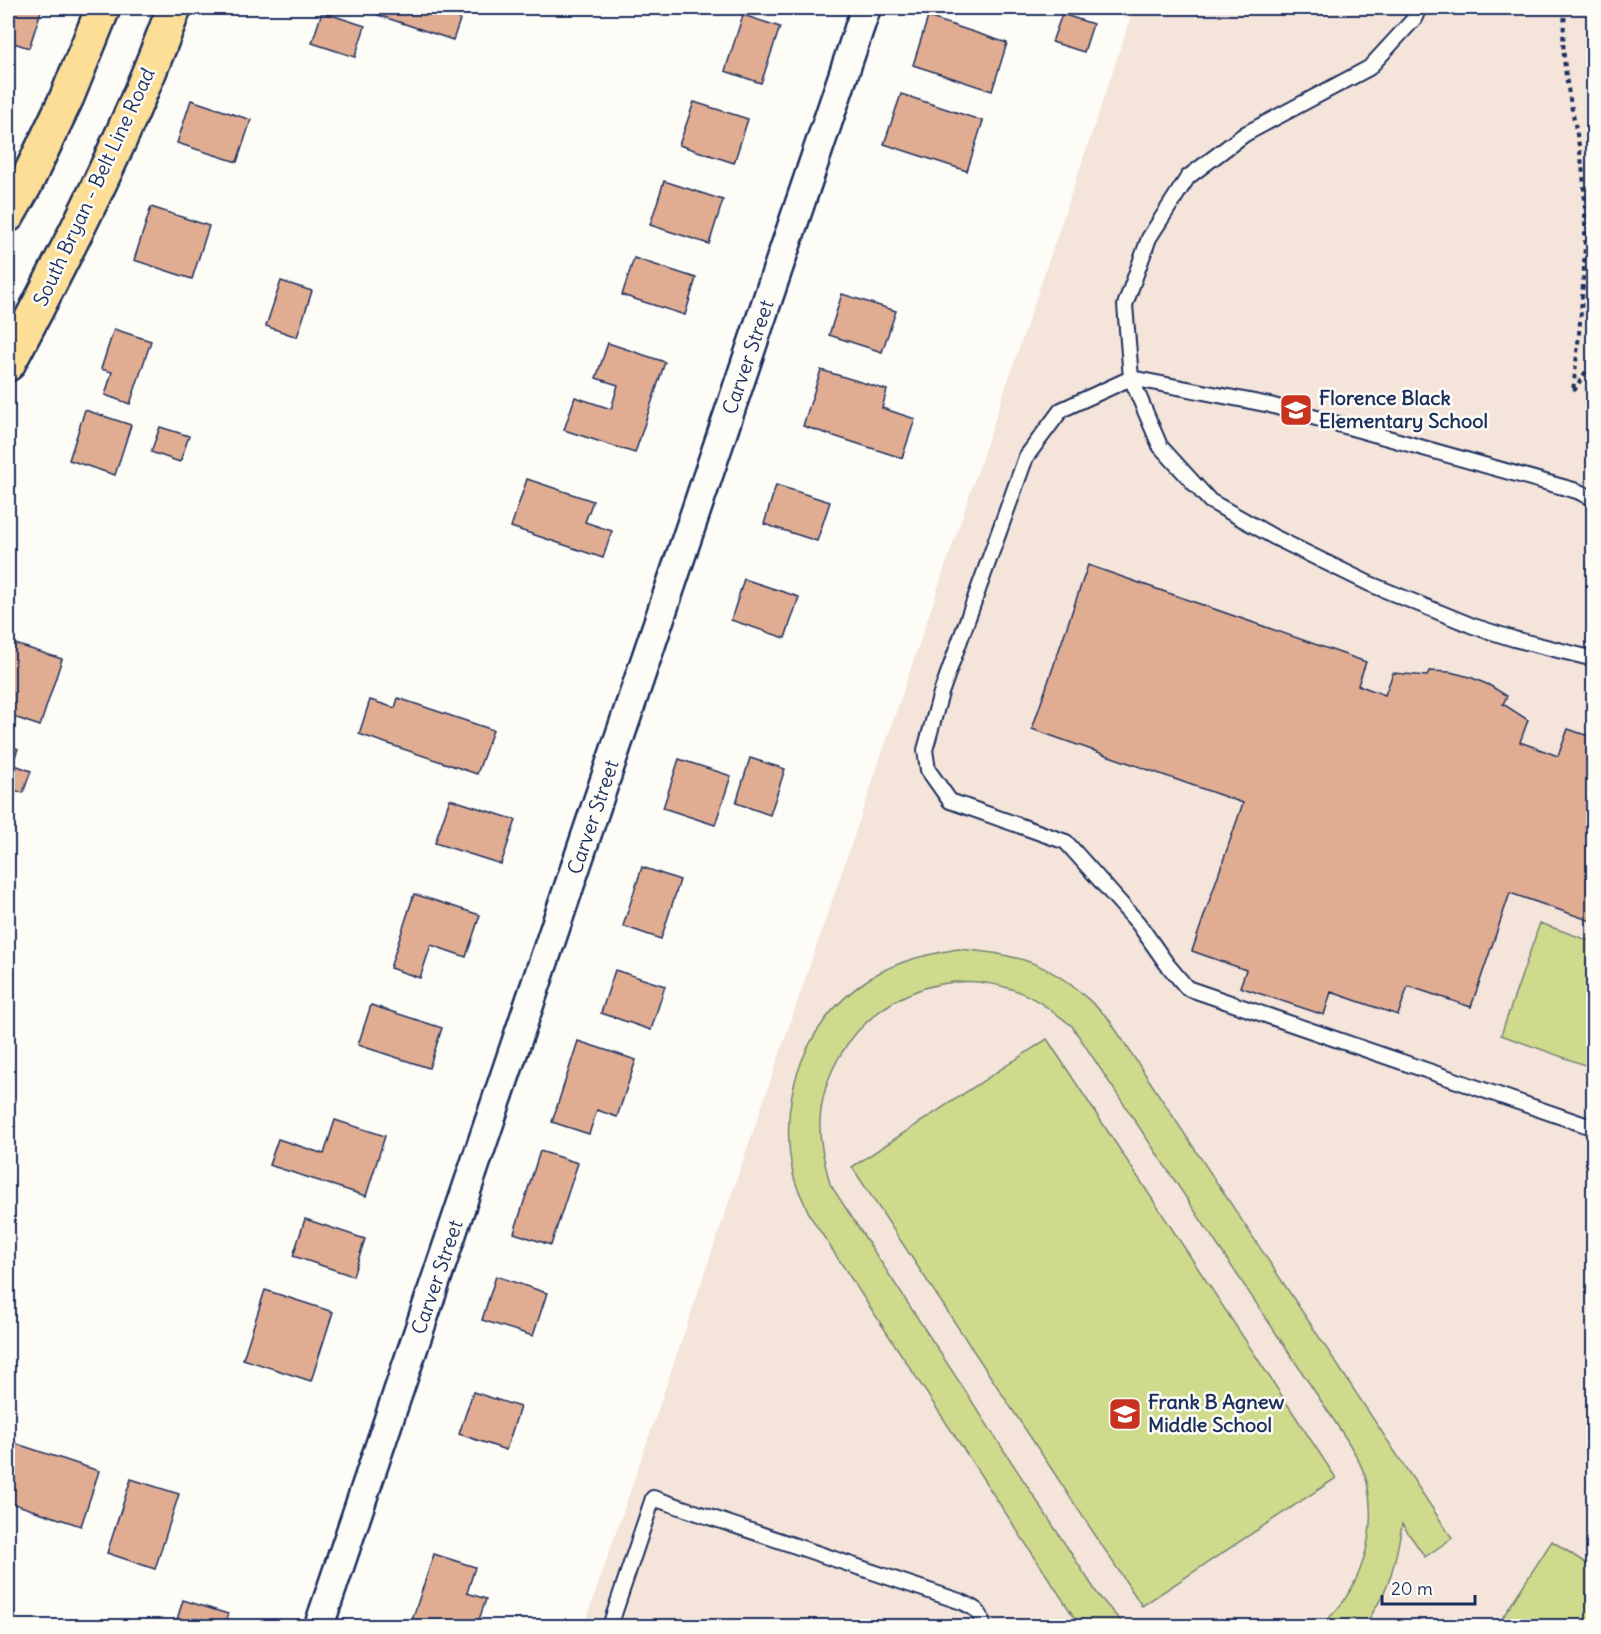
<svg xmlns="http://www.w3.org/2000/svg" width="1601" height="1634" viewBox="0 0 1601 1634" font-family="Delius,sans-serif">
<rect width="100%" height="100%" fill="#fdfcf7"/>
<filter id="ink" filterUnits="userSpaceOnUse"><feTurbulence type="fractalNoise" baseFrequency=".0167" numOctaves="2"/><feDisplacementMap in="SourceGraphic" scale="12" xChannelSelector="R" yChannelSelector="G"/><feConvolveMatrix kernelMatrix="1 2 1 2 8 2 1 2 1" color-interpolation-filters="sRGB"/></filter>
<g filter="url(#ink)">
<path fill="#f4e4d9" d="M1134,8h459v1618h-1009l278,-813z"/>
<path fill="#cfda8d" stroke="#758476" stroke-width="1.5" d="M1540,923l53,19v126l-92,-33z
M958,949c72,6 99,18 150,69l344,520 -27,19 -23,-33c-7,43 -13,67 -38,102h-44c41,-33 58,-92 47,-144 -4,-15 -12,-29 -20,-42l-275,-414c-20,-16 -41,-32 -67,-39 -89,-26 -180,43 -185,134 -1,22 5,42 10,63l269,412 26,30h-44l-3,-3 -268,-407c-5,-13 -14,-28 -17,-42 -16,-79 12,-156 82,-199 26,-15 54,-21 83,-26z
M1047,1039l289,439 -194,128 -290,-439z
M1552,1541l41,27v58h-96z"/>
<path fill="#e0ad93" stroke="#1b2f5e" stroke-width="1.5" d="M8,8h34l-13,40 -21,-7z
M357,8h107l-11,32z
M322,12l43,14 -10,31 -43,-14z
M1062,14l31,10 -9,28 -32,-10z
M743,15l37,12 -19,56 -36,-12z
M928,17l79,26 -15,48 -79,-26z
M901,94l82,27 -16,50 -83,-27z
M191,100l60,20 -14,42 -60,-19z
M694,102l54,17 -14,44 -55,-18z
M664,181l59,19 -14,44 -59,-19z
M151,207l58,19 -17,53 -58,-19z
M634,258l62,20 -11,37 -63,-20z
M281,281l31,10 -15,46 -31,-11z
M842,294l54,17 -14,41 -53,-17z
M114,329l37,12 -21,63 -25,-9 7,-23 -11,-3z
M608,343l57,19 -30,91 -71,-23 11,-33 36,12 7,-24 -22,-7z
M821,370l66,20 -5,18 33,11 -13,39 -99,-32z
M85,410l46,15 -16,50 -46,-15z
M160,427l29,9 -9,26 -29,-10z
M527,479l66,22 -8,21 27,9 -9,27 -92,-31z
M776,485l54,17 -13,39 -53,-17z
M1088,565l278,97 -8,23 27,10 8,-22 34,3 2,-5 21,1 20,5 19,8 18,11 -4,8 25,16 -8,22 38,14 10,-27 26,9v184l-84,-29 -39,114 -63,-21 -10,29 -67,-23 -7,23 -84,-28 6,-17 -54,-19 51,-148 -211,-74z
M744,579l55,18 -14,41 -54,-18z
M12,643l50,16 -22,67 -32,-11v-59z
M398,698l95,32 -16,44 -118,-40 11,-34 25,8z
M8,745l10,4 -6,15 19,7 -8,22 -15,-5z
M750,758l35,11 -15,46 -34,-12z
M679,759l52,17 -16,49 -52,-17z
M450,799l66,21 -15,44 -66,-21z
M642,867l38,13 -19,59 -38,-13z
M414,894l66,21 -14,42 -35,-12 -11,33 -30,-10z
M615,970l50,16 -14,44 -50,-17z
M371,1005l71,23 -13,40 -71,-23z
M578,1041l58,19 -19,57 -20,-7 -8,24 -37,-12z
M335,1120l50,16 -19,60 -97,-31 9,-26 46,15z
M540,1151l38,12 -27,82 -37,-12z
M305,1219l60,20 -12,37 -60,-20z
M496,1276l51,17 -14,43 -51,-16z
M265,1290l68,22 -22,69 -68,-22z
M473,1392l47,15 -14,43 -47,-16z
M8,1441l91,30 -18,55 -73,-24z
M131,1479l48,15 -24,75 -48,-16z
M434,1554l41,13 -8,26 19,6 -9,27h-67z
M183,1600l45,14 -4,12h-49z"/>
<g fill="none" stroke-linecap="round" stroke-linejoin="round">
<g stroke="#1b2f5e" stroke-width="18">
<path id="service" d="M1419,8l-5,11 -45,49 -124,66 -57,43 -39,61 -24,67 6,73 29,68 50,55 64,36 96,47 103,42 41,13 80,20
M1594,499l-17,-8 -307,-86 -139,-27 -70,32 -35,47 -85,236 -16,57 3,20 22,31 116,41 72,81 28,40 21,25 407,140
M610,1626l43,-128 309,104c13,6 20,10 21,24"/>
</g>
<g stroke="#1b2f5e" stroke-width="33">
<path id="minor" d="M319,1626l547,-1618"/>
</g>
<g stroke="#1b2f5e" stroke-width="38">
<path id="primary" d="M8,215l17,-30 42,-88 36,-89
M8,364c61,-116 121,-233 166,-356"/>
</g>
<path stroke="#1b2f5e" stroke-width="4" stroke-dasharray="4.5 4.5" stroke-linecap="butt" d="M1566,8c-11,63 15,117 18,180 4,68 -4,136 -11,204
M1574,391l20,-33"/>
<use href="#service" stroke="#fdfcf7" stroke-width="14"/>
<use href="#minor" stroke="#fdfcf7" stroke-width="28"/>
<use href="#primary" stroke="#fdde96" stroke-width="33"/>
</g>
</g>
<defs>
<g id="school-square" transform="scale(1.725)"><rect x="-9" y="-9" width="18" height="18" rx="4" fill="#c8321e" stroke="#fdfcf7"/><path d="M0-5L7-2L0 1L-7-2ZM-4 1L0 2.5L4 1V4Q0 6-4 4Z" fill="#fff"/></g>
</defs>
<g fill-rule="evenodd">
<use href="#school-square" x="1296" y="410"/>
<use href="#school-square" x="1125" y="1414"/>
</g>
<g text-anchor="middle" stroke-width="5" stroke-linejoin="round" paint-order="stroke">
<g font-size="20" fill="#1b2f5e" stroke="#fdfcf7">
<text transform="translate(94 187) rotate(-65)" y="7">South Bryan - Belt Line Road</text>
<text transform="translate(748 357) rotate(-71)" y="7">Carver Street</text>
<text transform="translate(593 817) rotate(-71)" y="7">Carver Street</text>
<text transform="translate(437 1277) rotate(-71)" y="7">Carver Street</text>
</g>
<g font-size="20" font-weight="bold" fill="#1b2f5e" stroke="#fdfcf7" text-anchor="start">
<text x="1319" y="405">Florence Black<tspan x="1319" dy="23">Elementary School</tspan></text>
<text x="1148" y="1409">Frank B Agnew<tspan x="1148" dy="23">Middle School</tspan></text>
</g>
</g>
<rect width="1601" height="1634" fill="none" stroke="#fdfcf7" stroke-width="30"/>
<rect x="15" y="15" width="1571" height="1604" fill="none" stroke="#1b2f5e" stroke-width="2" filter="url(#ink)"/>
<path d="M1382 1595v9h93v-9" fill="none" stroke="#1b2f5e" stroke-width="3"/>
<text x="1391" y="1595" font-size="18" fill="#1b2f5e" stroke="#fdfcf7" stroke-width="4.5" paint-order="stroke">20 m</text>
</svg>
